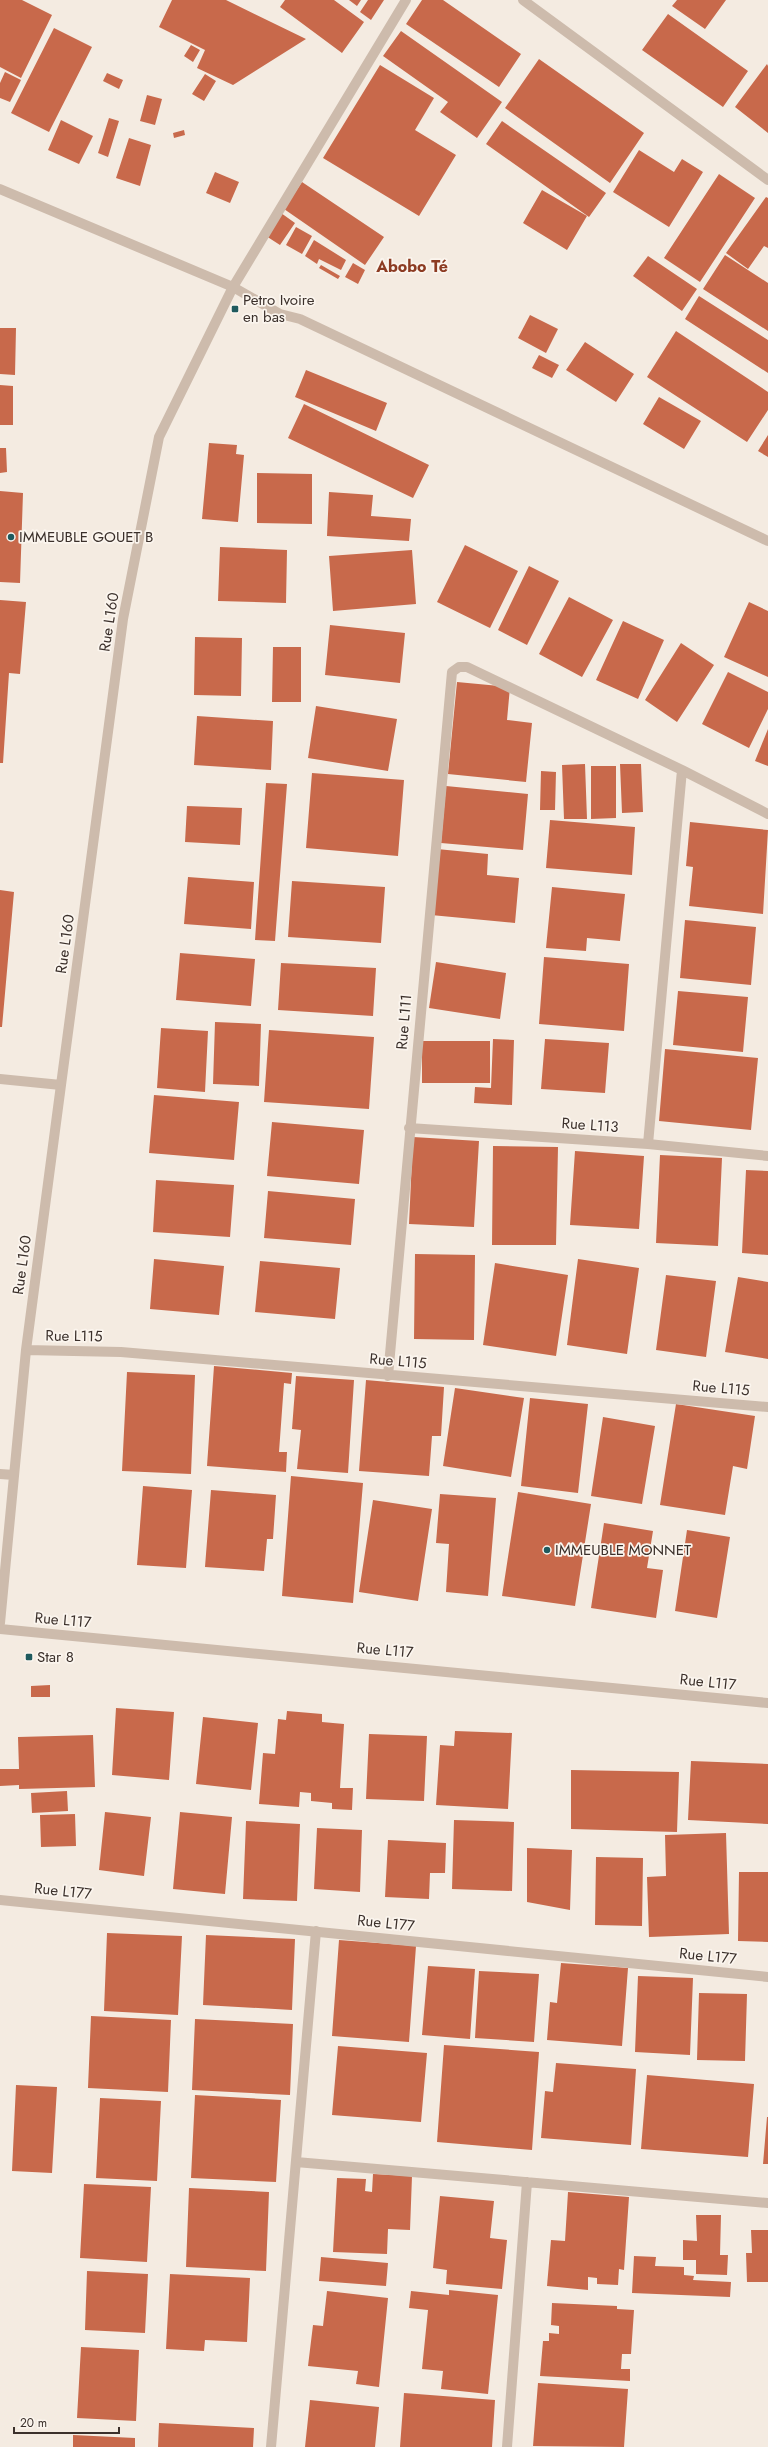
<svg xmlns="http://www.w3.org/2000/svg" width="768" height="2447" viewBox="0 0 768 2447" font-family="Jost,sans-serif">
<rect width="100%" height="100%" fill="#f4ebe1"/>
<path fill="#c8694b" d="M0,0h22l30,15 -31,63 -21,-11z
M172,0h54l80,39 -73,46 -36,-17 8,-18 -46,-23z
M285,0h49l30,22 -22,31 -62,-46z
M349,0h12l-4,6z
M368,0h16l-13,20 -11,-8z
M422,0h21l78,54 -22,33 -93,-63z
M677,0h49l-21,29 -33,-23z
M668,14l80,57 -25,36 -81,-57z
M54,28l38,19 -43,85 -38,-19z
M401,31l101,71 -25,36 -37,-26 8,-10 -65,-46z
M191,45l9,5 -7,12 -9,-6z
M539,59l105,74 -34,50 -105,-75z
M767,64l1,2v67l-33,-26z
M380,65l54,33 -19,32 41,25 -37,61 -96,-58z
M5,72l16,8 -11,22 -10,-4v-15z
M107,73l16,7 -4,9 -16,-8z
M205,74l11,7 -12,20 -12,-7z
M147,95l15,4 -7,26 -15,-4z
M109,118l10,3 -11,36 -10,-4z
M61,120l32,16 -14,28 -31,-14z
M502,121l104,72 -17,24 -103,-73z
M184,130l1,5 -11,3 -1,-5z
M129,138l22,7 -11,41 -24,-8z
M639,150l35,22 8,-13 21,13 -34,55 -56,-35z
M215,172l24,10 -9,21 -24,-10z
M719,174l36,24 -55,84 -36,-24z
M302,182l82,55 -19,28 -81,-56z
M542,190l45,26 -20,34 -44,-27z
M766,197l2,1v50l-4,-2 -16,23 -22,-16z
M281,213l14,10 -15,22 -14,-9z
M296,227l16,9 -10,18 -16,-9z
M314,240l32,20 -5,10 -22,-11 -2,5 -12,-8z
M725,255l43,28v48l-65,-42z
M648,256l49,33 -15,22 -49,-35z
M353,263l12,7 -7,14 -13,-7z
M321,265l19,11 -2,3 -19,-11z
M699,296l69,44v33l-83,-54z
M530,315l28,14 -12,24 -28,-15z
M0,328h16l-1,47 -15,-1z
M676,331l92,61v18l-21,32 -100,-65z
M585,342l49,32 -18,28 -50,-32z
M539,355l20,10 -7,13 -20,-10z
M306,370l81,33 -11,28 -81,-34z
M0,385l13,1v39h-13z
M659,397l42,24 -17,28 -41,-25z
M304,404l125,61 -16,33 -125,-60z
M768,435v22l-10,-6z
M209,443l28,2 -1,9 8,1 -6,67 -36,-3z
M0,448h6l1,24 -7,1z
M257,473l55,1v50l-55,-1z
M0,491l23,2 -3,90 -20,-1z
M329,492l44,3 -2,21 40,3 -2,22 -82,-5z
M465,545l53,26 -28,57 -53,-26z
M220,547l67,3 -1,53 -68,-2z
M412,550l4,54 -83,7 -4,-55z
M529,566l30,15 -32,64 -29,-15z
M569,597l44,23 -31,57 -43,-23z
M0,600l26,2 -6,72 -11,-1 -6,90h-3z
M749,602l19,9v66l-44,-20z
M623,621l41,19 -26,59 -42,-19z
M330,625l75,8 -5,50 -75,-8z
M195,637l47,1 -1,58 -47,-1z
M681,643l33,22 -37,57 -32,-22z
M273,647h28v55h-29z
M728,672l40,20v17l-19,39 -47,-24z
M457,682l53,5 -3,33 25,3 -6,59 -78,-8z
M316,706l81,13 -9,52 -80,-13z
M197,716l76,5 -2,49 -77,-5z
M768,729v37l-13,-5z
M585,764l2,55h-23l-2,-54z
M620,764h21l2,48 -21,1z
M591,766h25v52l-25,1z
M541,771l15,1 -1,38h-15z
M312,773l92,7 -6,76 -92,-8z
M266,783l21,1 -12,157 -20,-1z
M446,786l82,8 -5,56 -82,-7z
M187,806l55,2 -2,37 -55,-3z
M550,820l85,7 -3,48 -86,-7z
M690,822l78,8 -5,84 -74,-8 4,-39 -7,-1z
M437,849l51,5 -1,21 32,3 -4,45 -84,-8z
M188,877l66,5 -3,47 -67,-5z
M292,881l93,6 -4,56 -93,-6z
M552,887l73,7 -5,47 -33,-3 -1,13 -40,-3z
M0,890l14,2 -12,135h-2z
M685,920l71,7 -5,58 -71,-7z
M180,953l75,6 -4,47 -75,-6z
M544,957l85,7 -5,67 -85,-7z
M436,962l70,11 -6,46 -71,-11z
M281,963l95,5 -3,48 -95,-6z
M678,991l70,6 -5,55 -70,-7z
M215,1022l46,2 -2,62 -46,-2z
M161,1028l47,3 -3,61 -48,-4z
M269,1030l105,7 -5,72 -105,-7z
M493,1039l21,1 -2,65 -38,-2 1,-16 16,1z
M545,1039l64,4 -4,50 -64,-4z
M422,1041h68v42h-68z
M665,1049l93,9 -7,72 -92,-9z
M154,1095l85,7 -5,58 -85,-7z
M272,1122l92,8 -5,54 -92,-8z
M413,1137l66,4 -5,86 -65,-3z
M493,1146l65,1 -2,98h-64z
M575,1151l69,5 -5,73 -69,-4z
M660,1155l62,3 -4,88 -62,-3z
M746,1170l22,1v84l-26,-2z
M156,1180l78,5 -4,52 -77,-5z
M268,1191l87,8 -4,46 -87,-7z
M415,1254l60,1 -1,85 -60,-1z
M154,1259l70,7 -5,49 -69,-6z
M578,1259l61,9 -12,86 -60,-9z
M260,1261l80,7 -5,51 -80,-7z
M495,1263l73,12 -12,81 -73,-11z
M666,1275l50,6 -10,76 -50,-7z
M738,1277l30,5v77l-43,-7z
M214,1366l78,7 -1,11 -7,-1 -5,69h8l-1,20 -79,-6z
M127,1372l68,3 -4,99 -69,-3z
M296,1376l58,4 -6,93 -51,-4 4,-39 -9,-1z
M366,1380l78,7 -3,49h-9l-3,40 -70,-5z
M455,1388l69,10 -13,79 -68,-11z
M530,1398l58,6 -10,89 -57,-7z
M676,1404l79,12 -8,53 -14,-3 -8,49 -65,-10z
M603,1417l52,9 -13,78 -51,-8z
M291,1476l72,7 -10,120 -71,-7z
M143,1486l49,4 -6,78 -49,-3z
M211,1490l65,5 -3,44h-6l-3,32 -59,-4z
M518,1492l73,12 -16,102 -73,-10z
M440,1494l56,4 -8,98 -42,-4 3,-48 -13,-1z
M373,1500l59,9 -14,92 -59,-9z
M604,1523l49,8 -6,37 16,2 -7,48 -65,-10z
M687,1530l43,7 -13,81 -42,-7z
M50,1685v12h-19v-11z
M116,1708l58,4 -5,68 -57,-5z
M287,1711l35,3v8l22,2 -4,64h13l-1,22 -20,-1v-6l-21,-2v-8l-11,-1 -1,15 -40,-3 4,-51 12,1 3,-35 8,1z
M203,1717l55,6 -7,67 -55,-6z
M455,1731l57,2 -4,76 -72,-4 4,-60 14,1z
M369,1734l58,2 -3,65 -58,-2z
M93,1735l2,52 -76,2v-4l-19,1v-17h19l-1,-32z
M691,1761l77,3v60l-80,-4z
M571,1770l108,2 -2,60 -106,-3z
M67,1791l1,20 -36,2 -1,-20z
M105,1812l46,5 -7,59 -45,-6z
M180,1812l52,5 -7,77 -52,-5z
M75,1814l1,32 -35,1 -1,-32z
M454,1820l60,2 -2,69 -60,-2z
M246,1821l54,3 -3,77 -54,-2z
M317,1828l45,2 -2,62 -46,-3z
M726,1833l3,101 -80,3 -2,-60 19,-1 -1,-41z
M388,1840l58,3 -1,30h-15l-1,26 -44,-2z
M527,1848l45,2 -2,60 -43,-8z
M596,1857l47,1 -1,68 -47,-1z
M739,1872h29v70l-30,-1z
M107,1933l75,3 -4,79 -74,-4z
M206,1935l89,4 -3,71 -89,-5z
M339,1940l77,6 -7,96 -77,-6z
M561,1963l67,5 -6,78 -75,-6 3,-38 7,1z
M428,1966l47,3 -5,70 -48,-4z
M479,1971l60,3 -5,68 -59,-4z
M638,1976l55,2 -3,77 -55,-3z
M699,1993l48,1 -2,67 -48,-1z
M91,2016l80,4 -3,72 -80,-4z
M195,2019l98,5 -3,71 -98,-5z
M444,2045l95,7 -7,98 -95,-8z
M338,2046l89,7 -6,69 -89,-7z
M556,2063l80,6 -5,76 -90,-7 4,-47 8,1z
M647,2075l107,9 -6,73 -107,-8z
M16,2085l41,2 -5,86 -40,-2z
M195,2095l86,5 -5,82 -85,-4z
M100,2098l61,3 -4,80 -61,-3z
M767,2117h1v47h-5z
M373,2174l39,2 -2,54 -22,-1 -1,25 -54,-2 4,-74 29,1 -1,12 7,1z
M84,2184l67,3 -4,75 -67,-4z
M189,2188l80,4 -3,79 -80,-4z
M568,2192l61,5 -5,73 -5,-1 -1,16 -21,-1v-6l-9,-1v13l-41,-4 4,-46 14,1z
M440,2196l54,5 -4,37 17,2 -5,49 -56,-5 1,-14 -14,-2z
M696,2215h25l-1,40h8l-1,20 -31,-1v-14h-13v-20l14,1z
M751,2230h17v52h-21l-1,-29h6z
M634,2256l22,1 -1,9 29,1v8l10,1 -1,4 38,2 -1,15 -98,-4z
M321,2257l67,6 -2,23 -67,-5z
M87,2271l61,3 -3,59 -60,-3z
M170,2274l80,4 -3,64 -42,-2 -1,11 -38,-2z
M449,2290l49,5 -10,99 -47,-5 2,-18 -21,-2 6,-59 -19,-2 2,-17 38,4z
M327,2291l61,7 -9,89 -23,-3 2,-13 -50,-5 5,-41 10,1z
M552,2303l65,3v3l17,1 -3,44h-9l-1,15h9v12l-90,-5 3,-35h6v-8l10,1v-8l-8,-1z
M81,2347l58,3 -3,71 -59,-3z
M538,2383l90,6 -4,58 -91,-1z
M404,2393l91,7 -3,47h-92z
M310,2400l69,7 -4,40h-70z
M159,2423l95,5 -1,19h-95z
M73,2435l62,3v9h-62z"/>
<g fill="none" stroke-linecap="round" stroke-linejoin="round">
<path stroke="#cdbbac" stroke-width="10" d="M523,0l245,180
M0,189l233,98 47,27 20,5 468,222
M0,1079l61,6
M409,1128l239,16 120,12
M648,1144l34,-374
M26,1350l95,2 647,55
M388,1376l64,-704 7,-5h8l215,103 86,44
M0,1474l14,1
M0,1623l26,-273 35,-265 62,-466 36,-182 74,-150 173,-287
M0,1629l768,74
M0,1900l768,77
M296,2162l472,41
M271,2447l45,-516
M507,2447l20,-265"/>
</g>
<g fill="#1f5a5e" stroke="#fbf5ee" stroke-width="1.5">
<rect x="231" y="305" width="8" height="8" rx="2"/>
<circle cx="11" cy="537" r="4"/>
<circle cx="547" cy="1550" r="4"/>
<rect x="25" y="1653" width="8" height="8" rx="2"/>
</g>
<g text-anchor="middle" stroke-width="3.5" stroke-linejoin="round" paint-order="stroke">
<g font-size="15" fill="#3b302b" stroke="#fbf5ee" text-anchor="start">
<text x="243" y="305">Petro Ivoire<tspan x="243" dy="17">en bas</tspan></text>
<text x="19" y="542">IMMEUBLE GOUET B</text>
<text x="555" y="1555">IMMEUBLE MONNET</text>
<text x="37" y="1662">Star 8</text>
</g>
<g font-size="15" fill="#3b302b" stroke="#fbf5ee">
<text transform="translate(109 622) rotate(-81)" y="5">Rue L160</text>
<text transform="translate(65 944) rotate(-82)" y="5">Rue L160</text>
<text transform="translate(404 1022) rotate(-85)" y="5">Rue L111</text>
<text transform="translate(590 1125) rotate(4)" y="5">Rue L113</text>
<text transform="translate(22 1265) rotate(-82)" y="5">Rue L160</text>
<text transform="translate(74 1336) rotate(1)" y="5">Rue L115</text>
<text transform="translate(398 1361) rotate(5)" y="5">Rue L115</text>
<text transform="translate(721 1388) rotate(5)" y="5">Rue L115</text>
<text transform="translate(63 1620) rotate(5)" y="5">Rue L117</text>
<text transform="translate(385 1650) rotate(5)" y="5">Rue L117</text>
<text transform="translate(708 1682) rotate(6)" y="5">Rue L117</text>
<text transform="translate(63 1891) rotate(6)" y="5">Rue L177</text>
<text transform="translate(386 1923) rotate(6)" y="5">Rue L177</text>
<text transform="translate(708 1956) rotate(6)" y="5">Rue L177</text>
</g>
<g font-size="16" font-weight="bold" fill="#8c3b22" stroke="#fbf5ee">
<text x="412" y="272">Abobo Té</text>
</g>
</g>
<path d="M14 2427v6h105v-6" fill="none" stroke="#3b302b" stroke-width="2"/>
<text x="20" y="2427" font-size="12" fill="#3b302b" stroke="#fbf5ee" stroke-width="3" paint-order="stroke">20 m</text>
</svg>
